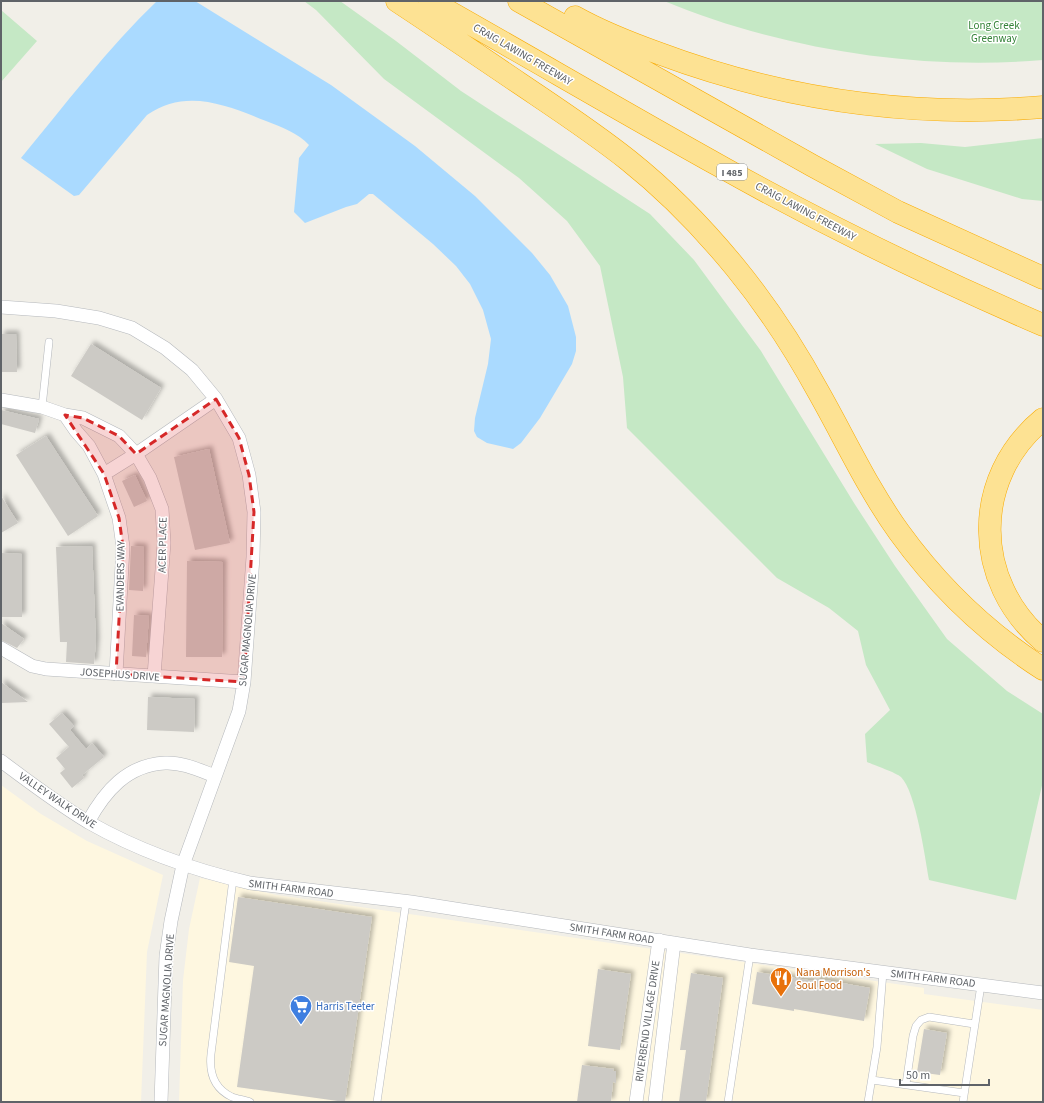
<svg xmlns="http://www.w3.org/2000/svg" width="1044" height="1103" viewBox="0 0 1044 1103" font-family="'Source Sans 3',sans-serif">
<defs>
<filter id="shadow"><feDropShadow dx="3.5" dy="-3.5" stdDeviation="2" flood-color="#0004"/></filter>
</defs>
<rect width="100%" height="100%" fill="#f1efe8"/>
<path fill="#fef7e0" d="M1,785l40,29 46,27 76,34 -16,77 -6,150h-140z
M200,878l77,17 647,93v6l119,16v92h-864l4,-122 6,-51z"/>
<path fill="#c5e8c5" d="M304,1h36l56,40 65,50 189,123 44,46 67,91 93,152 41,63 52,73 60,52 36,23v67l-27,119 -87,-20c-4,-23 -13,-88 -28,-103 -4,-4 -27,-12 -34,-15l-2,-28 25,-24 -24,-45 -8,-34 -29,-23 -52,-30 -150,-150 -4,-51 -23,-111 -33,-45 -48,-43 -135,-99 -68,-69z
M664,1h379v59c-125,11 -263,-11 -379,-59z
M1,10l36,31 -36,41z
M1043,138v63l-21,-2 -95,-30 -52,-25 46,-1 44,4z"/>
<path fill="#aadaff" d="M157,1h38l136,84 84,61 60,50 57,57 18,22 18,31 8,31v14l-4,13 -32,54 -19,25 -8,6 -26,-6 -10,-6 -3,-6 1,-13 13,-54 3,-25 -8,-29 -13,-26 -14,-18 -23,-22 -60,-50h-4l-12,10 -11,3 -41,16 -11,-11 5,-54 10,-13c-11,-12 -28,-18 -43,-24 -40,-16 -80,-33 -119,-6l-68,80 -5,1 -53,-38c43,-52 87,-110 136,-157z"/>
<path fill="#cccac5" filter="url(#shadow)" d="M1,334h15l1,38h-16z
M91,344l70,44 -19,32 -71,-44z
M1,410l38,9 -4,14 -34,-9z
M46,436l52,80 -30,20 -52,-81z
M209,449l21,94 -35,7 -21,-93z
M135,475l12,26 -13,6 -12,-26z
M1,496l17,27 -17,10z
M92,546l4,95 -2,23 -28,-2 1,-20h-7l-4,-95z
M131,546l13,1 -1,44 -14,-1z
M1,553l21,1v63h-21z
M187,561l36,1 -1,95h-36z
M134,615l15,1 -3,41 -14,-1z
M1,623l23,16 -7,9 -16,-8z
M1,682l27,20 -27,1z
M148,697l47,2 -1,33 -47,-2z
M62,713l12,13 -4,4 16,19 6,-6 12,14 -22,18 2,3 -12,10 -12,-15 5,-4 -9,-11 13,-11 -20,-23z
M238,897l134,20 -27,185 -108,-15 17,-121 -25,-4z
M598,969l33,5 -11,76 -32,-4z
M757,972l57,9v-3l56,10 -6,33 -70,-12v2l-42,-7z
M691,973l32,5 -17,124h-27l7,-52h-6z
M924,1029l23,4 -7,42 -23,-3z
M582,1065l32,4 -1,2h3v12l-3,-1 -2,20h-34z"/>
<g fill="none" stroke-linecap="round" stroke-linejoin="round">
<g stroke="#b5b8bc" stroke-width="8">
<path id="lane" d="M42,407l7,-65
M233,879l-22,175c-2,18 2,34 21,43 5,2 13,3 18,5
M872,1080l92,13
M906,1084l7,-48 3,-10 5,-6 8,-3 45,7
M377,1102l29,-200
M728,1102l22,-147
M868,1102l9,-55 6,-75
M963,1102l18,-117"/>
</g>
<g stroke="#b5b8bc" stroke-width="14">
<path id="street" d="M1,307l55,4 43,7 33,10 33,20 27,22 24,29 23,39 10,37 5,37 -1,45 -9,125 -5,29 -56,154 -12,56 -5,35 -1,28 -4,118
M1,400l41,7 23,8 11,16 13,15 15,28 15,44 4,29 -7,127
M65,415l18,3 36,18 17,18 14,24 12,31 2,34 -10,133
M104,474l32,-20 80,-55
M1,648l31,18 14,3 198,13
M1,761c28,21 57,43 87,61 51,29 105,48 162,61l161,19 339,53 293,38
M88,822c17,-31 39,-57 77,-59 17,-1 34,7 50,13
M636,1102l23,-162
M655,1102l19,-159"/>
</g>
<g stroke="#f9ab00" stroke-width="23">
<path id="highway" d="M397,1c41,27 82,55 122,82 37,25 74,49 109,77 39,31 75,68 107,107 32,39 60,82 84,126 26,46 49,96 80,139 39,54 88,101 144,137
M430,1c96,54 191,110 288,164 105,59 214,112 325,160
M519,1l294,165 85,46 145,66
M575,17c27,15 55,26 83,36 123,46 254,65 385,54
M1043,419c-72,59 -70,163 0,222"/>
</g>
<use href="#lane" stroke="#fff" stroke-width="7"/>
<use href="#street" stroke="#fff" stroke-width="13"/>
<use href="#highway" stroke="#fde293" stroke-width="22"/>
</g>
<path fill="#d62828" fill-opacity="0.2" stroke="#d62828" stroke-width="3" stroke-dasharray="8 5" stroke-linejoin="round" d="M216,399l23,39 10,37 5,37 -10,170 -128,-8 7,-127 -4,-29 -15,-44 -39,-59 18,3 36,18 17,18z"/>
<defs>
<g id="restaurant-pin" transform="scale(1.15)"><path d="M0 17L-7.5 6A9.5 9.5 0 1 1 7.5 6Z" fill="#e8710a" stroke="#fff"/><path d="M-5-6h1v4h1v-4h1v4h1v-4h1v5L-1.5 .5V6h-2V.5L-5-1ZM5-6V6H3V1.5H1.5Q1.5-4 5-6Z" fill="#fff"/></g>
<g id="supermarket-pin" transform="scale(1.15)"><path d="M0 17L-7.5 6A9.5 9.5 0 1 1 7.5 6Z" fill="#3f7fe0" stroke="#fff"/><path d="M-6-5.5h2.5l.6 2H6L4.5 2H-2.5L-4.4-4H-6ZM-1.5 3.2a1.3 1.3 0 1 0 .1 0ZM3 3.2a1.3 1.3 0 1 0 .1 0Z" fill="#fff"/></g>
</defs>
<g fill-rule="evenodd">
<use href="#restaurant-pin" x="781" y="978"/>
<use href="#supermarket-pin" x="301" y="1006"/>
</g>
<g text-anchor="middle" stroke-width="3" stroke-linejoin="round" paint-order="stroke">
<rect fill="#fff" stroke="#8f9295" stroke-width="1" x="717" y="164" width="30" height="16" rx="3"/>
<g font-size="10" font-weight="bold" fill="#5f6368">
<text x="732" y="176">I 485</text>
</g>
<g font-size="11" fill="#348238" stroke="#fff">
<text x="994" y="29">Long Creek<tspan x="994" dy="13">Greenway</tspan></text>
</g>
<g font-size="11" fill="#5f6368" stroke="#fff">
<text transform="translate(523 54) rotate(30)" y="4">CRAIG LAWING FREEWAY</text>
<text transform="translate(806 211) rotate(28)" y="4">CRAIG LAWING FREEWAY</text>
<text transform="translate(162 545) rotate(-89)" y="4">ACER PLACE</text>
<text transform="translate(120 576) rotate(-89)" y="4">EVANDERS WAY</text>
<text transform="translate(247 630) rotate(-85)" y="4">SUGAR MAGNOLIA DRIVE</text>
<text transform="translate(120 674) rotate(4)" y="4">JOSEPHUS DRIVE</text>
<text transform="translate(58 800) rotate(34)" y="4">VALLEY WALK DRIVE</text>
<text transform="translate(291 888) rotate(7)" y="4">SMITH FARM ROAD</text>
<text transform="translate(612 933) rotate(9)" y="4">SMITH FARM ROAD</text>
<text transform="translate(933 978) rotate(7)" y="4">SMITH FARM ROAD</text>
<text transform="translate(166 990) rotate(-86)" y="4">SUGAR MAGNOLIA DRIVE</text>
<text transform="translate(647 1021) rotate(-82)" y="4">RIVERBEND VILLAGE DRIVE</text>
</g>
<g font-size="11" fill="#c56008" stroke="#fff" text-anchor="start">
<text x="796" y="976">Nana Morrison's<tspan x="796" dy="13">Soul Food</tspan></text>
</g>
<g font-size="11" fill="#366cbe" stroke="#fff" text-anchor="start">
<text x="316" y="1010">Harris Teeter</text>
</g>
</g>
<rect width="1044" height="1103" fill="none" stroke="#5f6368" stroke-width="4"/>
<path d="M900 1079v6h89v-6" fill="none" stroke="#5f6368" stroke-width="2"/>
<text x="906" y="1079" font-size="12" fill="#5f6368" stroke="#ffffff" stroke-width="3" paint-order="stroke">50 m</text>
</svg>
